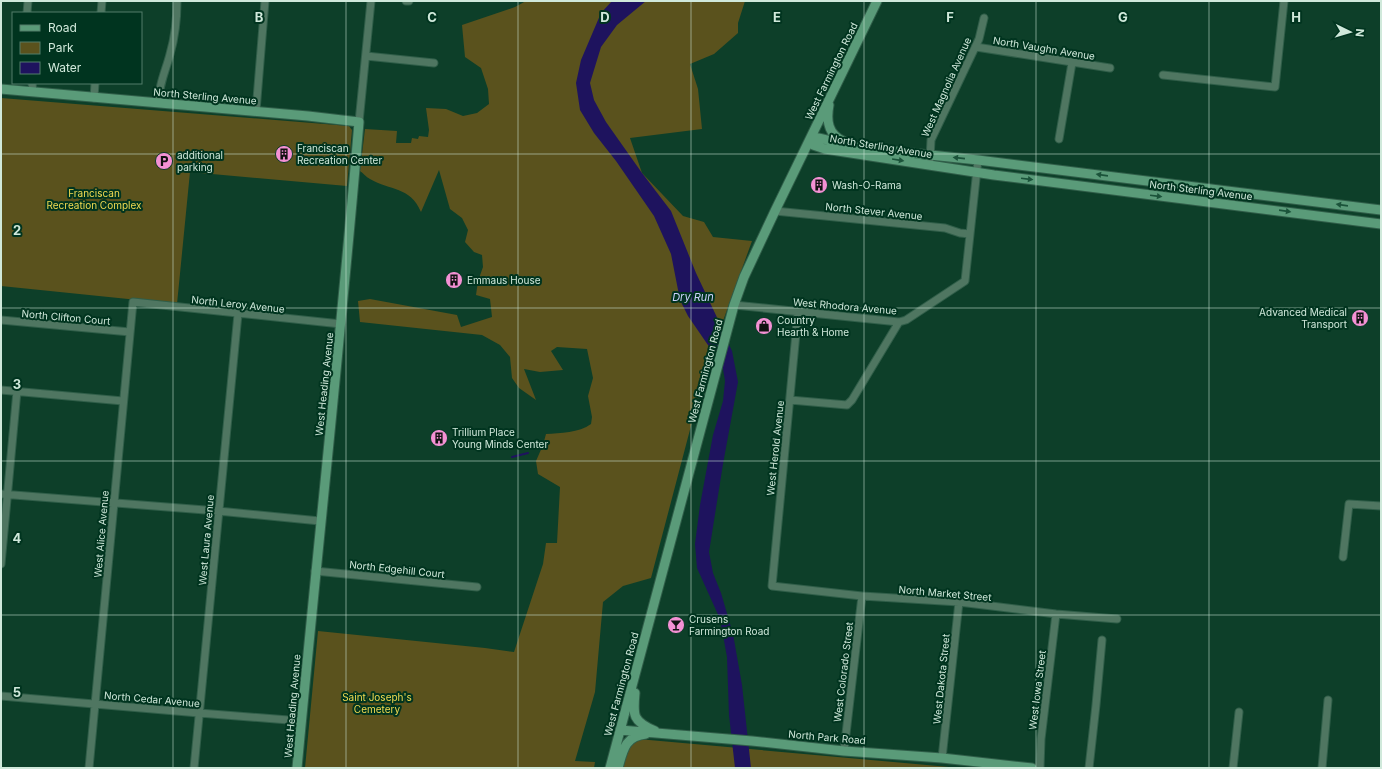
<svg xmlns="http://www.w3.org/2000/svg" width="1382" height="769" viewBox="0 0 1382 769" font-family="Inter,sans-serif">
<rect width="100%" height="100%" fill="#0d3f29"/>
<path fill="#5a521d" d="M526,1h219l-7,22v10l-24,21 -24,10 8,25 4,40 -72,9 12,35 41,43 21,6 9,15 39,4 -45,124 -56,213 -28,8 -20,16 -8,90 -20,69 20,1 -1,6h-289l13,-137 167,17 29,4 29,-88 3,-21h11l3,-56 -22,-13 -2,-13 7,-16 3,-11c14,-1 33,-1 45,-10l1,-7 -4,-21 5,-18 -6,-29 -30,-2 -6,4 12,19 -23,2 -16,-3 12,31 -17,-12 -7,-10 -2,-21 -10,-12 -18,-10 -122,-13 -2,-21 12,-2 87,16 4,12 31,-10 -2,-18 -14,-4 2,-14 5,-14 -1,-12 -8,-3 -9,-10 3,-12 -6,-12 -12,-9 -11,-39 -18,42c-11,-26 -31,-21 -51,-33 -4,-2 -7,-6 -10,-8l5,-42 32,2 -1,12h15l1,-5 6,1 1,-3 9,1 1,-7 -3,-22 20,1 17,7 14,-3 12,-9 -1,-15 -7,-21 -16,-11 -3,-32 53,-18z
M1,98l348,28 3,4 -5,56 -157,-14 -13,132 -176,-18z
M638,739l322,29h-340l5,-19z"/>
<path fill="#1e135e" d="M612,1h34l-29,24 -16,22 -11,36 4,17 12,22 36,51 29,38 25,62 26,55 -7,1 7,1 10,21 6,31 -15,82 -14,88 4,21 8,20 12,41 9,51 9,83h-16l-6,-53 -2,-58 -7,-38 -23,-51 -2,-24 5,-39 13,-70 10,-34 2,-20 -2,-12 -12,-26 -1,5 -22,-32 -8,-16 -9,-46 -17,-38 -38,-55 -22,-28 -14,-23 -4,-27 5,-23 20,-47z"/>
<g fill="none" stroke-linecap="round" stroke-linejoin="round">
<path stroke="#1e135e" stroke-width="2" d="M512,457l16,-4"/>
<g stroke="#305e49" stroke-width="9">
<path id="street" d="M406,1h3
M27,13l1,-12
M101,13l1,-12
M976,47l134,21
M366,56l68,7
M1163,75l112,12 9,-86
M32,83l1,9
M94,98l1,-15
M159,103c-1,-17 7,-33 11,-49 5,-17 7,-35 7,-53
M256,111l9,-110
M359,122l12,-121
M1059,139l13,-76
M930,159l1,-19 48,-101 5,-21
M775,211l170,17 15,5 10,1
M734,305l165,17 7,-2 59,-39 13,-121
M798,312l-26,274 90,10 97,6 97,12 61,5
M1,320l129,12
M1,390l122,11
M790,400l57,5 5,-5 47,-78
M1,494l217,17 102,10
M1343,557l6,-53 32,2
M1,564l16,-173
M315,571l162,16
M1,696l198,17 102,8
M844,751l18,-155
M942,758l17,-156
M89,768l44,-466 208,22
M194,768l44,-454
M1040,768l1,-29 15,-125
M1089,768l7,-63 6,-65
M1233,768l6,-56
M1322,768l6,-68"/>
</g>
<g stroke="#305e49" stroke-width="11">
<path id="secondary" d="M1,89l307,27 51,6c-18,215 -42,431 -62,646
M829,105c-3,16 -1,29 14,36
M811,137l2,8 12,4 169,26 387,49
M811,137c15,1 27,7 42,10l125,13 403,50
M635,693c-2,22 -3,28 20,38
M620,730l132,11 92,10 98,7 90,10
M610,768l124,-463 10,-28 31,-66 102,-210
M618,768c5,-18 7,-32 28,-34"/>
</g>
<use href="#street" stroke="#4f7661" stroke-width="7"/>
<use href="#secondary" stroke="#5a9b79" stroke-width="9"/>
</g>
<defs><path id="oneway-solid" d="M-6-.8H1V-3.2L6.5 0L1 3.2V.8H-6Z"/></defs>
<g fill="#1b533a">
<use href="#oneway-solid" transform="translate(959 158) rotate(-174)"/>
<use href="#oneway-solid" transform="translate(898 160) rotate(9)"/>
<use href="#oneway-solid" transform="translate(1102 175) rotate(-172)"/>
<use href="#oneway-solid" transform="translate(1027 179) rotate(7)"/>
<use href="#oneway-solid" transform="translate(1156 196) rotate(7)"/>
<use href="#oneway-solid" transform="translate(1342 205) rotate(-172)"/>
<use href="#oneway-solid" transform="translate(1285 211) rotate(8)"/>
</g>
<path fill="none" stroke="#d0e9db" stroke-width="1" stroke-opacity="0.55" d="M173,1v767M346,1v767M518,1v767M691,1v767M864,1v767M1036,1v767M1209,1v767M1,154h1380M1,308h1380M1,461h1380M1,615h1380"/>
<defs>
<g id="building-disc" transform="scale(0.9)"><circle r="9.5" fill="#f491d4" stroke="#00341f"/><path d="M-4-6H4V6H1V3H-1V6H-4ZM-2.5-4.3h1.7v1.8h-1.7ZM.8-4.3h1.7v1.8H.8ZM-2.5-1h1.7V.8h-1.7ZM.8-1h1.7V.8H.8Z" fill="#111"/></g>
<g id="parking-disc" transform="scale(0.9)"><circle r="9.5" fill="#f491d4" stroke="#00341f"/><path d="M-3.5-5.5H1a3.5 3.5 0 0 1 0 7H-1V5.5H-3.5ZM-1-3.4V-.6H.8a1.4 1.4 0 0 0 0-2.8Z" fill="#111"/></g>
<g id="shop-disc" transform="scale(0.9)"><circle r="9.5" fill="#f491d4" stroke="#00341f"/><path d="M-5-2.5h2.3a2.7 3.5 0 0 1 5.4 0H5L5.5 6h-11ZM-1.5-2.5h3a1.5 2.3 0 0 0-3 0Z" fill="#111"/></g>
<g id="bar-disc" transform="scale(0.9)"><circle r="9.5" fill="#f491d4" stroke="#00341f"/><path d="M-6-5H6L.8 .8V4.5H3.5V6h-7V4.5H-.8V.8Z" fill="#111"/></g>
</defs>
<g fill-rule="evenodd">
<use href="#building-disc" x="284" y="154"/>
<use href="#parking-disc" x="164" y="161"/>
<use href="#building-disc" x="819" y="185"/>
<use href="#building-disc" x="454" y="280"/>
<use href="#building-disc" x="1360" y="318"/>
<use href="#shop-disc" x="764" y="326"/>
<use href="#building-disc" x="439" y="438"/>
<use href="#bar-disc" x="676" y="625"/>
</g>
<g text-anchor="middle" stroke-width="4" stroke-linejoin="round" paint-order="stroke">
<g font-size="10" fill="#d0e9db" stroke="#00341f">
<text transform="translate(1044 48) rotate(9)" y="4">North Vaughn Avenue</text>
<text transform="translate(831 71) rotate(-64)" y="4">West Farmington Road</text>
<text transform="translate(946 87) rotate(-66)" y="4">West Magnolia Avenue</text>
<text transform="translate(205 96) rotate(5)" y="4">North Sterling Avenue</text>
<text transform="translate(881 146) rotate(9)" y="4">North Sterling Avenue</text>
<text transform="translate(1201 190) rotate(7)" y="4">North Sterling Avenue</text>
<text transform="translate(874 211) rotate(6)" y="4">North Stever Avenue</text>
<text transform="translate(238 304) rotate(6)" y="4">North Leroy Avenue</text>
<text transform="translate(845 306) rotate(5)" y="4">West Rhodora Avenue</text>
<text transform="translate(66 317) rotate(5)" y="4">North Clifton Court</text>
<text transform="translate(705 371) rotate(-75)" y="4">West Farmington Road</text>
<text transform="translate(324 384) rotate(-84)" y="4">West Heading Avenue</text>
<text transform="translate(775 448) rotate(-84)" y="4">West Herold Avenue</text>
<text transform="translate(101 534) rotate(-85)" y="4">West Alice Avenue</text>
<text transform="translate(206 540) rotate(-85)" y="4">West Laura Avenue</text>
<text transform="translate(397 569) rotate(6)" y="4">North Edgehill Court</text>
<text transform="translate(945 593) rotate(5)" y="4">North Market Street</text>
<text transform="translate(843 672) rotate(-83)" y="4">West Colorado Street</text>
<text transform="translate(941 679) rotate(-84)" y="4">West Dakota Street</text>
<text transform="translate(621 684) rotate(-75)" y="4">West Farmington Road</text>
<text transform="translate(1037 690) rotate(-83)" y="4">West Iowa Street</text>
<text transform="translate(152 699) rotate(5)" y="4">North Cedar Avenue</text>
<text transform="translate(292 706) rotate(-85)" y="4">West Heading Avenue</text>
<text transform="translate(827 737) rotate(5)" y="4">North Park Road</text>
</g>
<g font-size="10" fill="#d0e9db" stroke="#00341f" text-anchor="start">
<text x="297" y="152">Franciscan<tspan x="297" dy="12">Recreation Center</tspan></text>
<text x="177" y="159">additional<tspan x="177" dy="12">parking</tspan></text>
<text x="832" y="189">Wash-O-Rama</text>
<text x="467" y="284">Emmaus House</text>
<text x="1347" y="316" text-anchor="end">Advanced Medical<tspan x="1347" dy="12">Transport</tspan></text>
<text x="777" y="324">Country<tspan x="777" dy="12">Hearth &amp; Home</tspan></text>
<text x="452" y="436">Trillium Place<tspan x="452" dy="12">Young Minds Center</tspan></text>
<text x="689" y="623">Crusens<tspan x="689" dy="12">Farmington Road</tspan></text>
</g>
<g font-size="10" fill="#f0da51" stroke="#00341f">
<text x="94" y="197">Franciscan<tspan x="94" dy="12">Recreation Complex</tspan></text>
<text x="377" y="701">Saint Joseph's<tspan x="377" dy="12">Cemetery</tspan></text>
</g>
<g font-size="11" font-style="italic" fill="#ccd1fd" stroke="#00341f">
<text x="693" y="301">Dry Run</text>
</g>
</g>
<g font-size="13" text-anchor="middle" font-weight="bold" fill="#d0e9db" stroke="#00341f" stroke-width="4" stroke-linejoin="round" paint-order="stroke">
<text x="259" y="22">B</text>
<text x="432" y="22">C</text>
<text x="605" y="22">D</text>
<text x="777" y="22">E</text>
<text x="950" y="22">F</text>
<text x="1123" y="22">G</text>
<text x="1296" y="22">H</text>
<text x="17" y="235">2</text>
<text x="17" y="389">3</text>
<text x="17" y="543">4</text>
<text x="17" y="697">5</text>
</g>
<rect width="1382" height="769" fill="none" stroke="#d0e9db" stroke-width="4"/>
<rect x="12" y="12" width="130" height="72" fill="#00341f" stroke="#537c6a"/>
<rect x="20" y="25" width="20" height="6" fill="#5a9b79" stroke="#537c6a"/>
<text x="48" y="32" font-size="12" fill="#d0e9db">Road</text>
<rect x="20" y="42" width="20" height="12" fill="#5a521d" stroke="#537c6a"/>
<text x="48" y="52" font-size="12" fill="#d0e9db">Park</text>
<rect x="20" y="62" width="20" height="12" fill="#1e135e" stroke="#537c6a"/>
<text x="48" y="72" font-size="12" fill="#d0e9db">Water</text>
<g transform="translate(1350 32) rotate(95)" stroke="#00341f" stroke-width="3" paint-order="stroke">
<path d="M0-3L7 15L0 10L-7 15Z" fill="#d0e9db"/>
<text y="-6" font-size="11" font-weight="bold" text-anchor="middle" fill="#d0e9db">N</text>
</g>
</svg>
